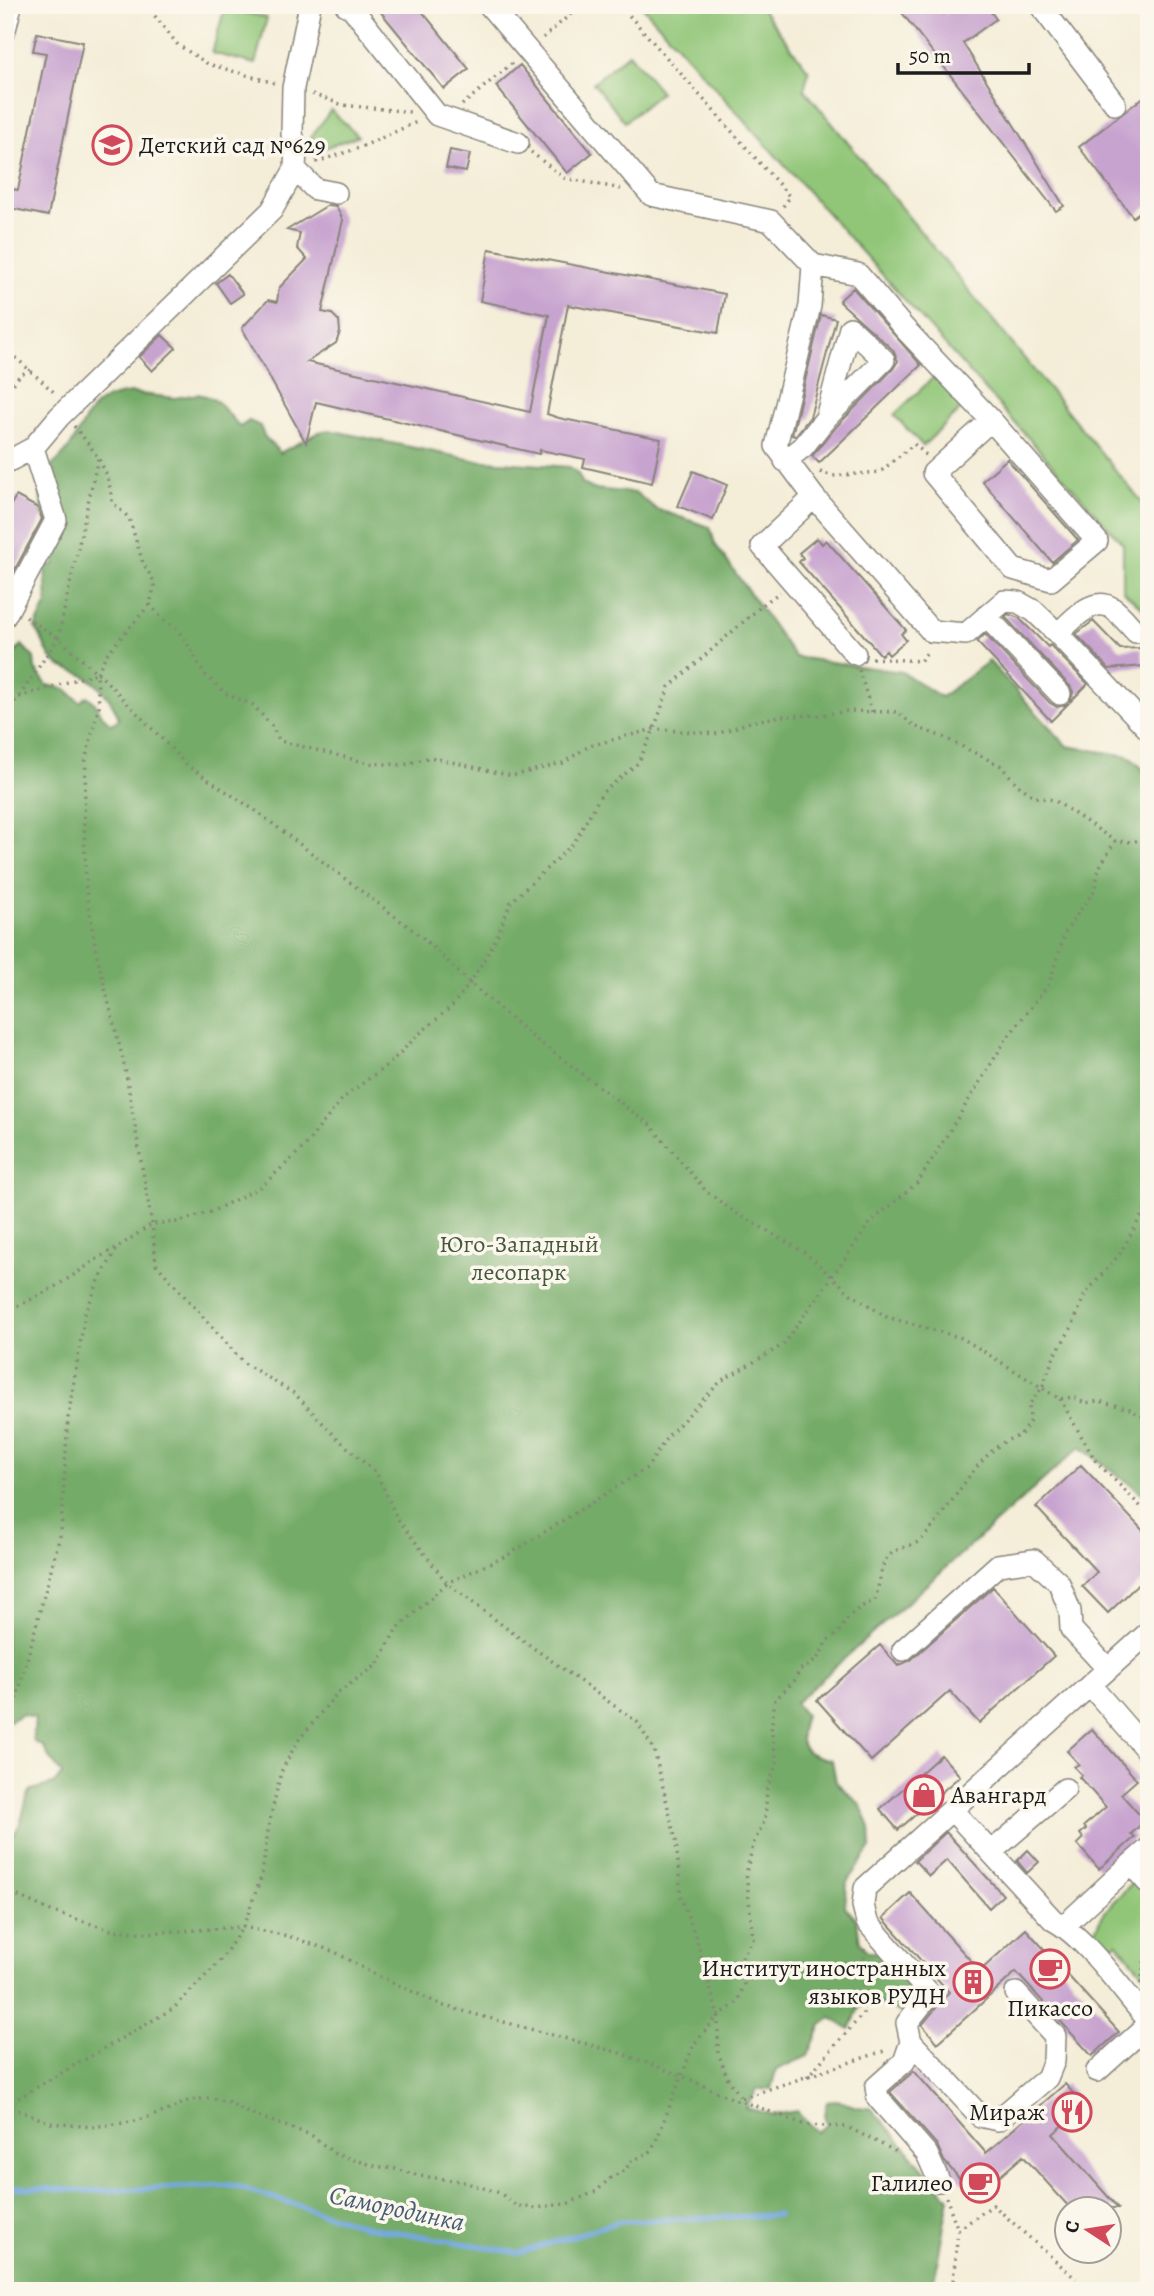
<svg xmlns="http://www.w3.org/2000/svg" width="1154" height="2296" viewBox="0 0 1154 2296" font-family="Alegreya,serif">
<rect width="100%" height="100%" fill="#fbf7ec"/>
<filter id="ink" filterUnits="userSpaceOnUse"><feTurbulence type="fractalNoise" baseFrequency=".0143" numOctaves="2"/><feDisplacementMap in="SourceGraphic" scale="14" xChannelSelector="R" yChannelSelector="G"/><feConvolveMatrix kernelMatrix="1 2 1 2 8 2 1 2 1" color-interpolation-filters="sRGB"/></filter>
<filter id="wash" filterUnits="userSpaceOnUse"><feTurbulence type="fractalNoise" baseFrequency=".00686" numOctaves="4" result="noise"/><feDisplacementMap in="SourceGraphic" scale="28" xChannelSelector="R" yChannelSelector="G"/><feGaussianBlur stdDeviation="1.57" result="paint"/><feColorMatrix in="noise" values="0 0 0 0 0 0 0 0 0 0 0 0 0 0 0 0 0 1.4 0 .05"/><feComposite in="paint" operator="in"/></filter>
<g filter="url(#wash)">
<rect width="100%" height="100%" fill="#f4edd8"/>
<path fill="#91c678" stroke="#56714a" stroke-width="2" d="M641,5h118l50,66 -5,18 345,422v103l-26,-23v-47z
M225,7l42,11 -12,46 -43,-11z
M629,53l32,39 -36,30 -32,-39z
M331,110l27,26 -39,14 -8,-13z
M939,372l29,30 -45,44 -29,-31z
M1138,1878l11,11v91l-32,-37 -18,14 -8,-17c10,-29 25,-42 47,-62z"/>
<path fill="#74ab68" stroke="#486442" stroke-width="2" d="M131,393l44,5 23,-4 11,3 9,5 22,25 9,-6 11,5 4,10 16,17 39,-21 10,-2 144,30 97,7 8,7 5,10 10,5 43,4 20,16 54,18 5,17 80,113 107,15 39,25 48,-36 78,85 61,10 21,18v724l-69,-51 -285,256 10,12c-9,32 -5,38 27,45l4,22 24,22 10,23 1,21 -24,34 -2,25 12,13 3,23 8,9h14l28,31v24l-9,6c-13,-9 -26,-11 -41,-7l-10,23 -19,-11 -10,7 -13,31 -32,14 -5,19 -14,1 -11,18 28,7 23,-4 20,21 10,-7 -3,-11 3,-12c18,-4 25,8 44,6l78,90 -17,93h-927v-455l8,-1c13,-16 8,-28 18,-45l22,-6 9,-9c-5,-11 -15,-16 -18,-28l-11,-6 2,-23 -12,-4 -18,9v-1060l17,-18 12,13 1,11 12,16 19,4 14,13 7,-6c12,7 12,20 24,28l8,-5c-6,-18 -17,-32 -34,-43 -11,-7 -25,-6 -34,-18 -6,-9 -8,-20 -16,-30l12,-25 -2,-36 9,-3 4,-18c-8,-11 -7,-23 -17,-32l-1,-37c9,-9 21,-18 28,-28 23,-32 17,-51 63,-56z"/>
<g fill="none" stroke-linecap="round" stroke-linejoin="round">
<path stroke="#75a8e1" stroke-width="5" d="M5,2187l91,4 135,-6 137,42 151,26 101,-32 158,-6"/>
</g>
<g id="blocks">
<path fill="#c7a3cf" d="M375,5h42l52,64 -25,20z
M896,5h41l7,9 12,-9h30l10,14 -33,24 101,163 -8,5z
M37,33l46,9 -35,174 -43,-9v-19l13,2 28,-137 -13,-2z
M520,65l72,88 -25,20 -71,-87z
M1149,93v112l-16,12 -54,-70z
M450,150l20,4 -4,18 -20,-4z
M328,205l8,1 7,14 -21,92 10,2 7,7 1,11 -4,11 -29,19 223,50 19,-97 -69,-14 9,-52 236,45 -7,39 -150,-28 -21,109 12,4 102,21 -9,44 -69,-16 2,-8 -45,-9 -1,4 -223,-52 -10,41 -64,-115 26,-28 9,2 2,-14 28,-29 -10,-11 3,-15 -13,-3z
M228,274l15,20 -13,9 -14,-20z
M853,288l68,77 -102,98 -7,-7 24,-29 57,-58 5,-8 -5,-11 -54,-49z
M821,315l15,4 -26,98 -15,19 -3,-1z
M162,335l14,13 -24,23 -13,-14z
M1007,459l71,81 -26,22 -70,-81z
M693,471l34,14 -14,35 -35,-14z
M16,496l22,12 4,11 -37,69v-73z
M817,538l5,6 4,-4 80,90 -5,4 5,6 -17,15 -3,-4 -5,4 -82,-93 4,-4 -4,-5z
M1008,614l11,4 29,29 2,-2 38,39 -18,18 3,-10 -3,-6 -65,-69z
M1093,621l27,28 21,-1 3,18 -35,3 -33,-35z
M985,634l65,69 7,4 11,-3 -17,17 -74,-79z
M1081,1465l68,72v37l-41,39 -26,-27 15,-14 -61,-65z
M993,1587l61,69 -75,67 -29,-32 -79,70 -54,-61 63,-55 18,21 13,-6z
M1092,1729l45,51 -16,14 24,27 -14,13 4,3 -36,32 -22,-25 6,-6 -3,-4 6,-5 -2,-3 22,-19 -27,-30 3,-2 -8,-8 5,-3 -12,-13z
M941,1755l19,21 -62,54 -18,-21z
M946,1832l57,63 -14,13 -42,-48 -18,16 -14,-15z
M1028,1850l11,12 -12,11 -10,-12z
M910,1893l70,78 46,-42 93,103 -27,24 -76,-84 -78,71 -16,-18 27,-33 -66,-74z
M914,2071l72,82 79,-69 20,22 -32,28 65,74h-48l-47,-52 -47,41 -32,-36 -7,-16 -47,-53z"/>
</g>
</g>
<g filter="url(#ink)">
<use href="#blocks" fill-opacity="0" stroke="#88847a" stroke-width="2"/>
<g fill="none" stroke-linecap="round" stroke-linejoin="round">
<g stroke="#88847a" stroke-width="24">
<path id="minor" d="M346,5l6,3 85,107 81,28
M489,5l162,190 120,26 42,44 45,9 46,54 87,92 106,121 -46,39 -38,-11 -80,-96 58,-53
M1040,5l75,99
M1147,5l2,3
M5,30l6,-25
M295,169l20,20 21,4
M813,265l-3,41 -34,140 38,51 -52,49 93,108
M785,461l18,-14 23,-29 58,-58 -34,-32 -24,90
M5,463l28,-15
M814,497l117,134 35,3 38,-33 14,1 16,9 24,23 91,96
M5,616l51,-96 -23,-72 26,-31 213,-207 23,-41 1,-21 -4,-14 1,-46 17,-83
M986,616l74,78
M1058,634c12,-12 35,-39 54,-26 9,6 17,17 24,24
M903,1650l95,-85 36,-5 25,23 11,28 1,18 37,40
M1090,1685l59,68
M952,1810l101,110c33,17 70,72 96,101
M1149,1848l-18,16 18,20
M991,1852l74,-63
M1064,1926l67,-62
M1016,1993l39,43 -1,25 -7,17 -49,42 -18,-4 -69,-74 -4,-19 23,-29 -63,-72 -4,-17 2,-17 284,-256
M911,2042l-7,20 -28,25 2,11 49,56 12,27
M1097,2071l52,-47"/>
</g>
<path stroke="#88847a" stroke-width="3.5" stroke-dasharray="2 5" stroke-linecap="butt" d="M146,5l32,40 30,19 66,19
M620,5l170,192 -9,12
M543,38l38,-33
M312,94l31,11 67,7
M462,105l53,-44
M531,152l33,26 58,11
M316,162l43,-14 60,-27
M5,348l51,46
M5,395l15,-20 11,-5
M74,426c21,26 35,42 38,76l17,16 14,45 12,20 -5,21 -44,51 -9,18 2,33 -13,51 -2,67 2,63 10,65 29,116 27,156 4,40 88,99 51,31 42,44 40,36 20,44 50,65 67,51 123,88 17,28 22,91 5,56 16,44 21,75v36l9,25 17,25 62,23 41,2 52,26
M820,472l12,4 48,-4 34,-28 12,11
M150,604l12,15 15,10 10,14 17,31 23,20 26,11 18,20 9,16 88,22 36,2 26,-8 82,19 51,-13 26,-17 65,-17 63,5 33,-12 31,-6 42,-1 24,-4 50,1 19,15 27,10 58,29 17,19 17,12 19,3 61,41 16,1 18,-4
M26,617l32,21 47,42 84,87 67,44 166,126 48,46 59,51 121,91 56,66 24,18 77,45 44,40 36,23 75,21 98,61 13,-2 12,6 14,-2 31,8 19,11
M872,658l48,3 9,-11
M859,670l13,42
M19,697l78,-24
M5,712l14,-15 39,-59 40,-180
M5,1312c24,-11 48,-23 70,-38 15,-10 27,-19 43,-27
M1060,1399l35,61 54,55
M5,1717l12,-20 44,-165 7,-114 17,-104 14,-34 19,-33 34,-23 25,-2 34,-10 51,-26 42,-39 39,-49 47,-35 28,-28 34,-29 18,-23 24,-40 17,-41 63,-59 28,-50 36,-30 16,-34 15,-42 96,-84 15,-11
M5,1890l48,22 58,18 37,3 95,-6 45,9 47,16 35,20 74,34 176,47 62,23 54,24 151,-50
M1141,1984l8,-53
M807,2077l56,-63 1,-66
M5,2105l46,18 41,4 40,-5 35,-11 23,-11 20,-2 19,4 17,10 65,23 24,19 40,12 21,3 24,7 40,5 40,12 16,13 21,2 32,-5 28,-12 12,-12 16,-9 7,-9 18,-9 6,-11 38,-97 24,-28 20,-14 6,-18 -3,-25 12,-20 -7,-67 8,-30 11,-22 2,-31 10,-27 -6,-32 4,-30 21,-21 3,-9c15,-6 22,-13 27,-29 14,-8 11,-7 20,-20 7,-10 18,-16 29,-21 3,-9 6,-34 11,-41 9,-13 28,-12 36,-20 29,-28 58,-96 98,-103l10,-15 -1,-16 13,-17 12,-32 18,-29 13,-33 34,-39 30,-52
M6,2105l168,-97 45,-46 24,-35 19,-52 7,-51 12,-52 16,-30 41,-50 39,-27 19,-35 51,-47 61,-28 139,-87 21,-32 53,-55 62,-36 88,-123 47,-40 89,-144 42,-54 17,-54 29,-40 4,-22 16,-27
M946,2197l12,33 -6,61
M958,2230l35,-25 83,74"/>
<use href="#minor" stroke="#fff" stroke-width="21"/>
</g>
</g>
<defs>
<g id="school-ring" transform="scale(2.0125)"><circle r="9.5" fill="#fbf7ec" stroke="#d1495b" stroke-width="1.5"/><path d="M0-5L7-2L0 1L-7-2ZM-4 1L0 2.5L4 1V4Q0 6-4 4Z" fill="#d1495b"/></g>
<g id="shop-ring" transform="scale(2.0125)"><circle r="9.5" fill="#fbf7ec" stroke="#d1495b" stroke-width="1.5"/><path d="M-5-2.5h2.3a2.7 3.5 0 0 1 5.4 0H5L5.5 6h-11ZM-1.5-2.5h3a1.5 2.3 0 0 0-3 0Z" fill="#d1495b"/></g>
<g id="cafe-ring" transform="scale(2.0125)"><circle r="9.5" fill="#fbf7ec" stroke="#d1495b" stroke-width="1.5"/><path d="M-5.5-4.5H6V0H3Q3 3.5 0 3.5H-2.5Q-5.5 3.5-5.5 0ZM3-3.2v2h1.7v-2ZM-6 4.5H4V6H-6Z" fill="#d1495b"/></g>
<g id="building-ring" transform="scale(2.0125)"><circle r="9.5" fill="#fbf7ec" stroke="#d1495b" stroke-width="1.5"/><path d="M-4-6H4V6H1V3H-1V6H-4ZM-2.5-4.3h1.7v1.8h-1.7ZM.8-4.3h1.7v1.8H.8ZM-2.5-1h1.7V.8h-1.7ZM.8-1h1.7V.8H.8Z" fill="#d1495b"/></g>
<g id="restaurant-ring" transform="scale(2.0125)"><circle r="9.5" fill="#fbf7ec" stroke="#d1495b" stroke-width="1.5"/><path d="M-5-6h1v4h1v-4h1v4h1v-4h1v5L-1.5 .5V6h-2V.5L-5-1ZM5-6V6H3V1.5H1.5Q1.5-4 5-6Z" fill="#d1495b"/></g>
</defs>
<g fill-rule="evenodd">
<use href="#school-ring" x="112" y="145"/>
<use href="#shop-ring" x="924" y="1795"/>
<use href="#cafe-ring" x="1050" y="1969"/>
<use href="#building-ring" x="973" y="1982"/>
<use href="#restaurant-ring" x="1072" y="2112"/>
<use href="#cafe-ring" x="980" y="2183"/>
</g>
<g text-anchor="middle" stroke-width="7" stroke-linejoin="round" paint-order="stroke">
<g font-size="24" fill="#1c1c1c" stroke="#fbf7ec" text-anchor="end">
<text x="139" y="153" text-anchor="start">Детский сад №629</text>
<text x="951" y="1803" text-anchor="start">Авангард</text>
<text x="946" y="1976">Институт иностранных<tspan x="946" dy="28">языков РУДН</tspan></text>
<text x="1050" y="2016" text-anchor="middle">Пикассо</text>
<text x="1045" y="2120">Мираж</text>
<text x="953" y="2191">Галилео</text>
</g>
<g font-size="24" fill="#45583c" stroke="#fbf7ec">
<text x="519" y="1252">Юго-Западный<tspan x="519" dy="28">лесопарк</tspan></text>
</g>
<g font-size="26" font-style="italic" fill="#445b75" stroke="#fbf7ec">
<text transform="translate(397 2208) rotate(12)" y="9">Самородинка</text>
</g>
</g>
<rect width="1154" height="2296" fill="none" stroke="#fbf7ec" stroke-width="28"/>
<g transform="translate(1088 2230) rotate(282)"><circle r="33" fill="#fbf7ec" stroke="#a29f99" stroke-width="2"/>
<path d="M0-5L12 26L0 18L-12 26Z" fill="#d1495b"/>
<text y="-10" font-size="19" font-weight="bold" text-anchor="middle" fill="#1c1c1c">С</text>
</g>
<path d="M898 63v10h131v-10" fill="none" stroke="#1c1c1c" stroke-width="3.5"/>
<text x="909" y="63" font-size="21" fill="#1c1c1c" stroke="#fbf7ec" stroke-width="5" paint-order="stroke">50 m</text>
</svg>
